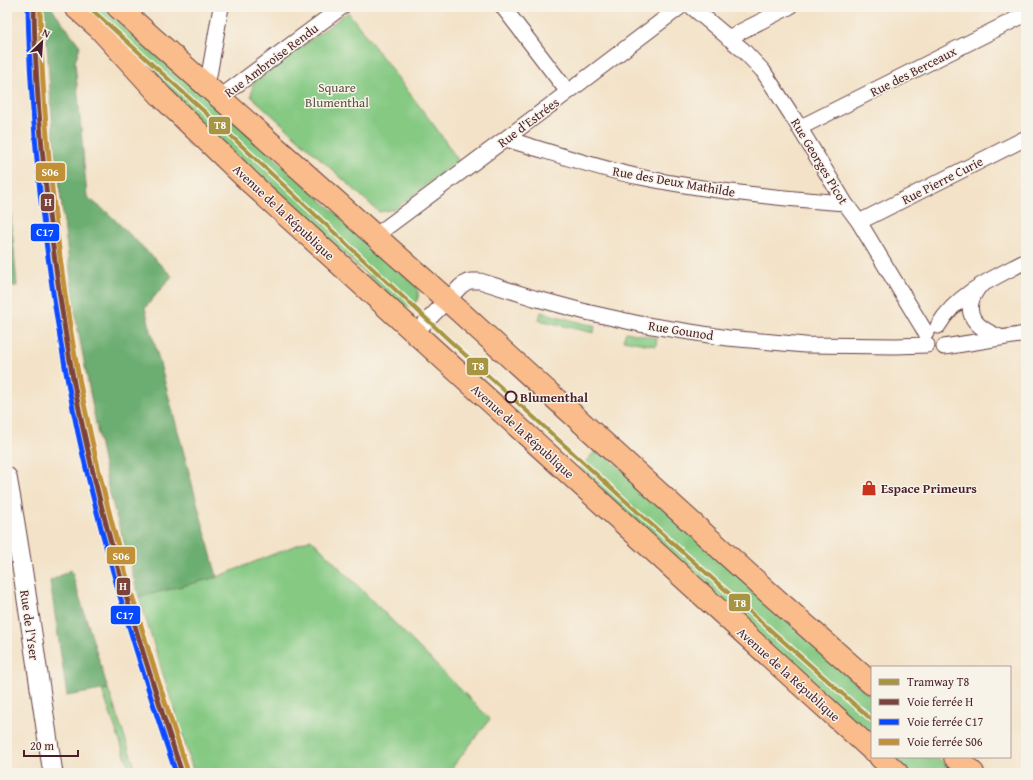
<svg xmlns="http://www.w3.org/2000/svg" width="1033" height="780" viewBox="0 0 1033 780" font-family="'Gentium Book Plus',serif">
<rect width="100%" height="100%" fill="#f7f3e8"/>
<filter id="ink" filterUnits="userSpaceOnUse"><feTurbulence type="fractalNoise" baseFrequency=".025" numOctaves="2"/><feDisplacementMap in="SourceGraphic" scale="8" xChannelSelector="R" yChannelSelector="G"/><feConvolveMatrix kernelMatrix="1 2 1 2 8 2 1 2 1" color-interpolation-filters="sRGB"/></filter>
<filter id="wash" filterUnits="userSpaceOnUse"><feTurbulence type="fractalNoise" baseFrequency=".012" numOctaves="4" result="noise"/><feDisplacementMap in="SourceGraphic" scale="16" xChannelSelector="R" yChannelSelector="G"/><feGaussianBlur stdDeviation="0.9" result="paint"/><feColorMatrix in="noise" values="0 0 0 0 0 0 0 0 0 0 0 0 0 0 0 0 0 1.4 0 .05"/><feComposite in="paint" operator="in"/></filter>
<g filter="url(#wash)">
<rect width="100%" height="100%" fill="#f3e2c7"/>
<path fill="#85c983" stroke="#687457" d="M83,7h26l307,279c6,12 0,21 -13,21l-213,-191z
M348,12l88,116 22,32 -63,49 -16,3 -128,-116 2,-13z
M541,312l45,12 9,1 -1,8 -55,-13z
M626,332l31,6 -1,8 -33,-6z
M598,448l274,250v42l-296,-268z
M311,539l179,180 -42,54h-254l-55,-176 78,-20z
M108,689l29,84h-6l-29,-83z
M890,757h47l18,16h-47z"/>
<path fill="#6cad71" stroke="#5b664e" d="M44,7h7l29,39 -5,16 12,135 22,17 63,62 -27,32 72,269 -78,20 -31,-110 -32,-168 -22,-175z
M7,170l10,116h-10z
M71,570l37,119 -41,7 -17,-115z"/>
</g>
<g filter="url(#ink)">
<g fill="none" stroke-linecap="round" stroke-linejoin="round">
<g stroke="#633c42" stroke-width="17">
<path id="minor" d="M503,7l65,85
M692,7l51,43 20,21 28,43 54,89 14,19 67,111
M728,38l61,-31
M207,87l14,-80
M219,98l123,-91
M799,128l227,-114
M506,139c45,13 89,29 134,38 68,14 136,21 205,26
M859,222l167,-84
M375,236l193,-144 112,-85
M978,288c-18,25 -2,40 22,49
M938,326c19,-33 56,-48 88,-65
M415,333l46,-47 6,-4 4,-1h9l54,17 52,14 54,12 88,14 77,7 91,1 31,-1
M944,347l82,-13"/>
</g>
<g stroke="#633c42" stroke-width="21">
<path id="tertiary" d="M7,477c18,98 30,197 46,296"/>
</g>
<g stroke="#633c42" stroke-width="24">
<path id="primary" d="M75,7l24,21 63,69 90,87 620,566
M118,7l329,293 321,292 104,92
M880,757l17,16
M955,757l18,16"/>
</g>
<use href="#minor" stroke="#fff" stroke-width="15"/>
<use href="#tertiary" stroke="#fff" stroke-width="19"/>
<use href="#primary" stroke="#f9bc8a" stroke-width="22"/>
<g stroke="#f7f3e8" stroke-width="8">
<path id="rail-1" d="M34,7c1,70 7,139 15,208 9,73 19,146 35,218 25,115 61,228 98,340"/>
</g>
<g stroke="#f7f3e8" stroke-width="8">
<path id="rail-2" d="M28,7c1,62 6,123 12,185 9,80 21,161 38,241 25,115 60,228 98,340"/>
</g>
<g stroke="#f7f3e8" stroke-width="8">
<path id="rail-3" d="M40,7c1,69 7,139 15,208 8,72 19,145 35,217 25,115 60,227 98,339"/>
</g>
<use href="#rail-1" stroke="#7b4339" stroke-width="5"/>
<use href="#rail-2" stroke="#0749ff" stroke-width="5"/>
<use href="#rail-3" stroke="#c29037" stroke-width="5"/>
<g stroke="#f7f3e8" stroke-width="7">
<path id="tram-1" d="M89,7l139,126 221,207 193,176 230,204"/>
</g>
<use href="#tram-1" stroke="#a79542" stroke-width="4"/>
</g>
</g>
<defs>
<g id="shop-bare" transform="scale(1.2)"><path d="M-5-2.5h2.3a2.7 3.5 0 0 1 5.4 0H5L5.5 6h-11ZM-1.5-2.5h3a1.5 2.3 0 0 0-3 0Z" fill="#c8321e" stroke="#f7f3e8" stroke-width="2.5" paint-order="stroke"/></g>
</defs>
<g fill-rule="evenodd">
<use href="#shop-bare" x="869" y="488"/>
</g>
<circle fill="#f7f3e8" stroke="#4a1f2b" stroke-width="2" cx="511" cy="397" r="5.5"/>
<g text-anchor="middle" stroke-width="3" stroke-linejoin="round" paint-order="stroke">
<g font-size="13" fill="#4a1f2b" stroke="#f7f3e8">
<text transform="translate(271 60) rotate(-37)" y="5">Rue Ambroise Rendu</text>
<text transform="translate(913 71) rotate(-27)" y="5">Rue des Berceaux</text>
<text transform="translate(528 122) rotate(-37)" y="5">Rue d'Estrées</text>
<text transform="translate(820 161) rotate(59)" y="5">Rue Georges Picot</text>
<text transform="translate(942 180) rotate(-27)" y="5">Rue Pierre Curie</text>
<text transform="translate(674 181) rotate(10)" y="5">Rue des Deux Mathilde</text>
<text transform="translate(284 212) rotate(43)" y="5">Avenue de la République</text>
<text transform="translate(681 330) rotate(9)" y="5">Rue Gounod</text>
<text transform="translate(523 431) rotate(42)" y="5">Avenue de la République</text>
<text transform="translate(30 625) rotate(82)" y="5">Rue de l'Yser</text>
<text transform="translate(789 674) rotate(42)" y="5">Avenue de la République</text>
</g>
<g font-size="13" fill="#5c5245" stroke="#f7f3e8">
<text x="337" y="92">Square<tspan x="337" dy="15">Blumenthal</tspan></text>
</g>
<g font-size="13" font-weight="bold" fill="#4a1f2b" stroke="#f7f3e8" text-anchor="start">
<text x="520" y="402">Blumenthal</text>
</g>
<g font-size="13" font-weight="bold" fill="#4a1f2b" stroke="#f7f3e8" text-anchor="start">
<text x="881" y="493">Espace Primeurs</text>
</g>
</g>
<g stroke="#f7f3e8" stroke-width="1.5">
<rect x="208" y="116" width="23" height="19" rx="4" fill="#a79542"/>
<rect x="35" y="162" width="31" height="20" rx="4" fill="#c29037"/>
<rect x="40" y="193" width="15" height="19" rx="4" fill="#7b4339"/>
<rect x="30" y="223" width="30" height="19" rx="4" fill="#0749ff"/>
<rect x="466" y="357" width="23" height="19" rx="4" fill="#a79542"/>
<rect x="106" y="546" width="30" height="19" rx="4" fill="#c29037"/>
<rect x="116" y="577" width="15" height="19" rx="4" fill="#7b4339"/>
<rect x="728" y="593" width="23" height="19" rx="4" fill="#a79542"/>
<rect x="110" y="605" width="31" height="20" rx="4" fill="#0749ff"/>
</g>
<g font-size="11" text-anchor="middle" font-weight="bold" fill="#fff">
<text x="220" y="129">T8</text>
<text x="50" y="176">S06</text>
<text x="48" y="206">H</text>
<text x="45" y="236">C17</text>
<text x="478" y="370">T8</text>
<text x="121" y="560">S06</text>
<text x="123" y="590">H</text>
<text x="740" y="607">T8</text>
<text x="125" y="619">C17</text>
</g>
<rect width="1033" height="780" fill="none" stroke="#f7f3e8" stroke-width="24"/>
<rect x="871" y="666" width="140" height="92" fill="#f7f3e8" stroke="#b29e9c"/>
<rect x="879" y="679" width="20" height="6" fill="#a79542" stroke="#b29e9c"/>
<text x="907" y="686" font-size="12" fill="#4a1f2b">Tramway T8</text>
<rect x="879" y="699" width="20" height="6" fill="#7b4339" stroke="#b29e9c"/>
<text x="907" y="706" font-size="12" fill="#4a1f2b">Voie ferrée H</text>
<rect x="879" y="719" width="20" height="6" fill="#0749ff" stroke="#b29e9c"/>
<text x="907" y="726" font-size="12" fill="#4a1f2b">Voie ferrée C17</text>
<rect x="879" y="739" width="20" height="6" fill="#c29037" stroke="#b29e9c"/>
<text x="907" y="746" font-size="12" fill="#4a1f2b">Voie ferrée S06</text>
<g transform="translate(42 42) rotate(25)" stroke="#f7f3e8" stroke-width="3" paint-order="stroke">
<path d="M0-3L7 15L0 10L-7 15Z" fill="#4a1f2b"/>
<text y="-6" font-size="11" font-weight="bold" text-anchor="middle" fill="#4a1f2b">N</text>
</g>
<path d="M24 750v6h54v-6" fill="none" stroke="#4a1f2b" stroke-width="2"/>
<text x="30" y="750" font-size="12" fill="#4a1f2b" stroke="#f7f3e8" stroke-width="3" paint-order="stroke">20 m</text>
</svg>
